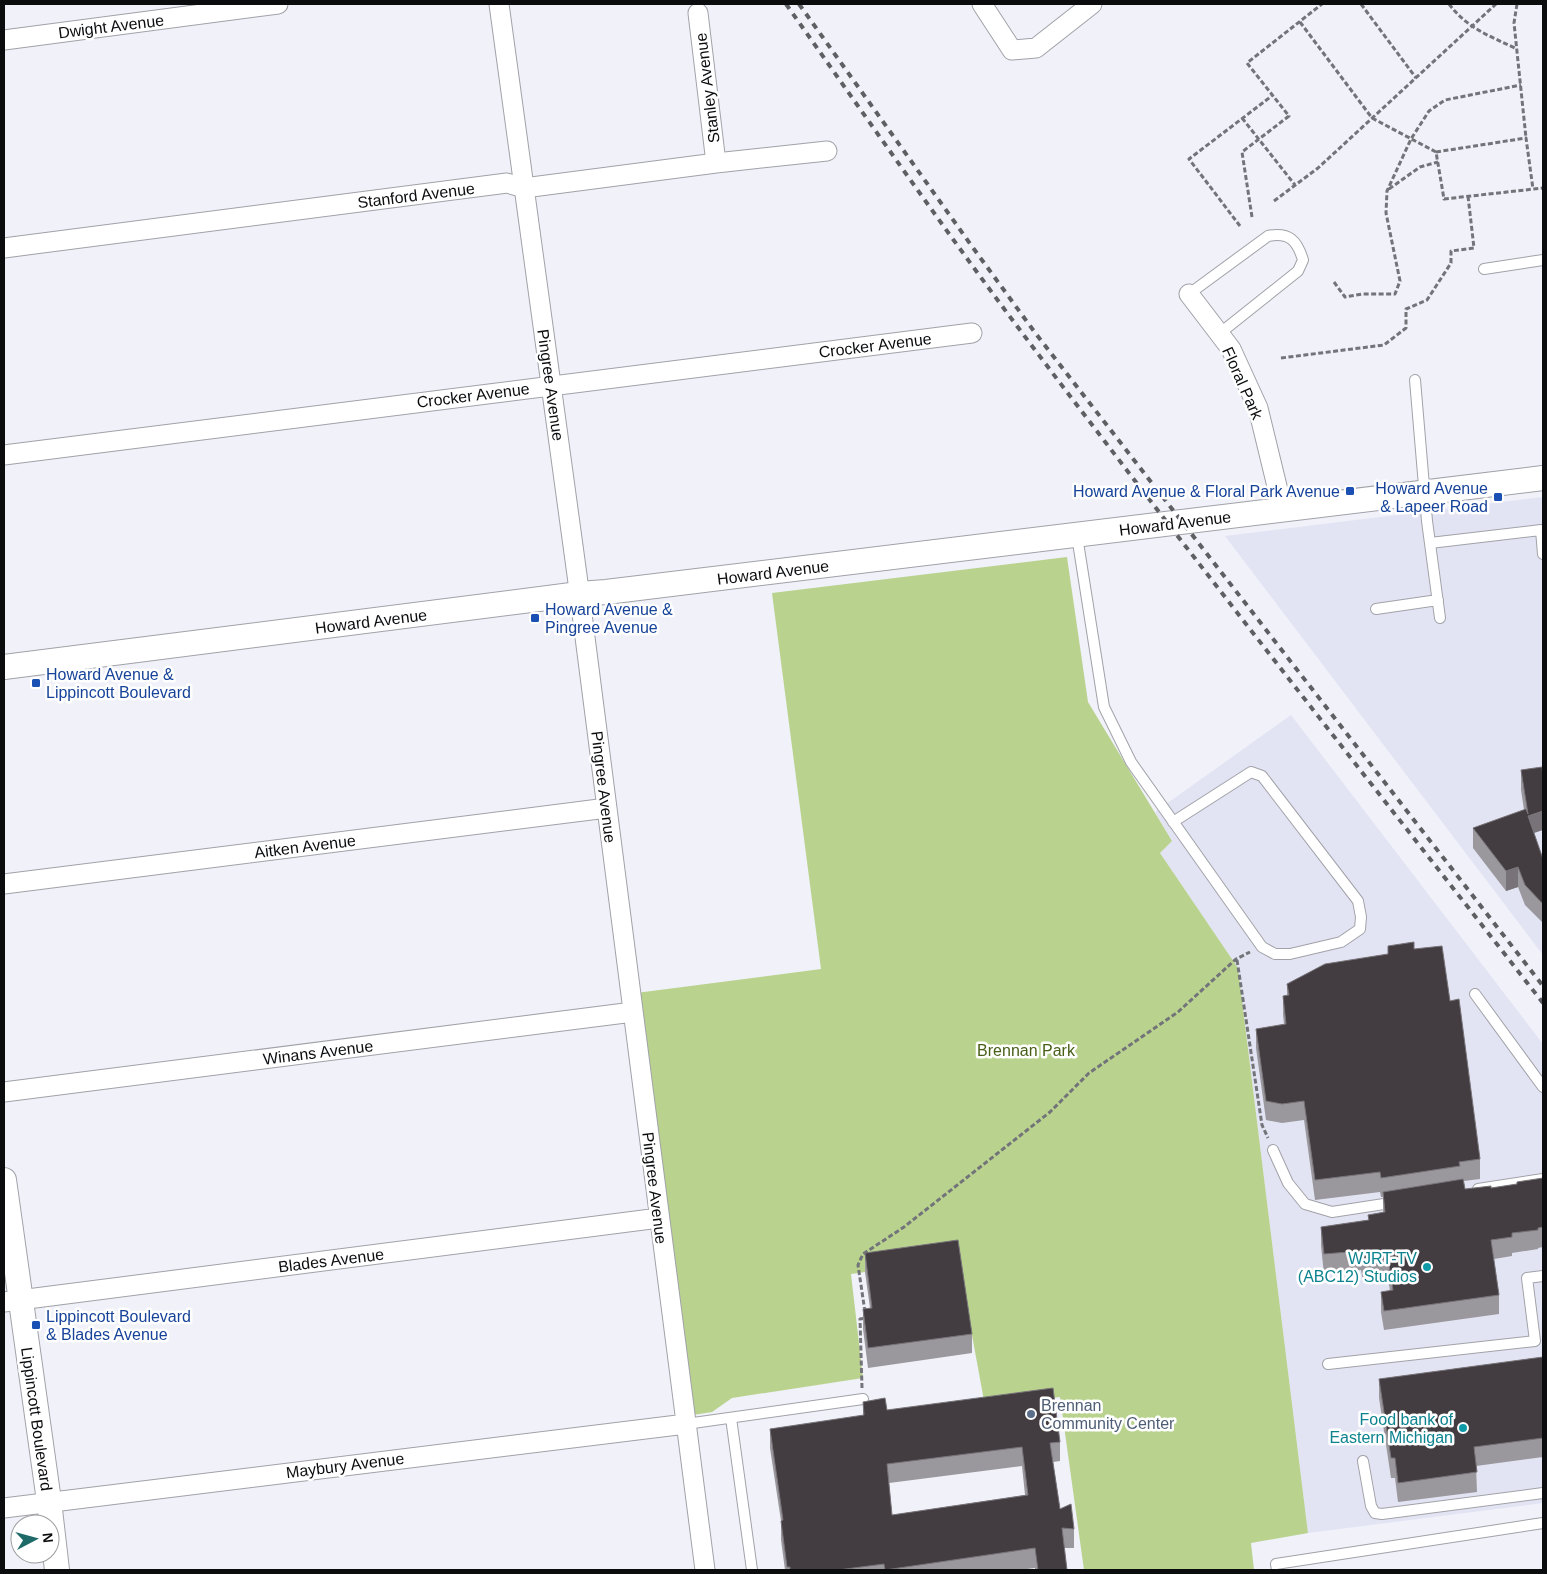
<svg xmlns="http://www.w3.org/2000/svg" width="1547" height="1574" viewBox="0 0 1547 1574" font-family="Helvetica,sans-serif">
<rect width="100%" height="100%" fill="#f0f1f9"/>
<path fill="#e2e4f3" d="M1543,497v458l-318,-419z
M1291,715l252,329v459l-235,30 -70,-565 -78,-115 12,-12 -17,-29z"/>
<path fill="#b9d38f" d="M1067,557l21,145 84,139 -12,12 78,115 70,565 -57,10 3,27h-170l-24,-173 -75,9 -27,-147 -107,15 12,104 -131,20 -20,14 -19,3 -57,-422 185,-24 -49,-376z"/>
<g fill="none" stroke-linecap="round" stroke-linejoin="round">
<g stroke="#a1a2a8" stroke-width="12">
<path id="service" d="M1484,269l59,-9
M1189,294l79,-58c21,-4 29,4 35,24l-5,11 -79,63
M1415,380l12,141 13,97
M1077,536l27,171 27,55 131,185 13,7h15l51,-12 19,-13 1,-12 -3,-16 -96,-125 -11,-4 -78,50
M1430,543l111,-13 2,24
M1376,609l62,-9
M1475,994l68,93
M1273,1150l15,33 17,21 27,8 65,-10
M1478,1189l65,-10
M1328,1364l207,-23 -8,-63 16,-2
M731,1418l21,152
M686,1424l177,-25
M1363,1461l8,45 4,7 7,1 161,-21
M1277,1570l-1,-6 267,-41"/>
</g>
<g stroke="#a1a2a8" stroke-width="21">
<path id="minor" d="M499,4l78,571 128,995
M982,4l30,46 24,-2 56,-44
M698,13l18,150
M4,40l274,-36
M4,248l503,-65 17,5 192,-25 111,-12
M1189,294l42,55 27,59 25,103
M4,455l968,-122
M4,884l603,-76
M4,1092l629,-80
M4,1302l655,-84
M4,1508l682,-84"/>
</g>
<g stroke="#a1a2a8" stroke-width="26">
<path id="tertiary" d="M4,667l575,-73 27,-2 937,-114
M4,1180l45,321 8,69"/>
</g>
<path stroke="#737479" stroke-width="3" stroke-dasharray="5 2.5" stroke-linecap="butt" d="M1361,4l55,74
M1449,4c19,25 41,32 68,45
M1517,4l-3,19 12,115
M1300,22l72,96 64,34 8,47 99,-11
M1242,118l53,67
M1436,152l90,-14 7,51
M1389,189l31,-22 18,-5
M1274,201l44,-33 178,-164
M1252,217l-10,-65 47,-36 -42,-53 75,-59
M1240,226l-51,-67 84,-64
M1334,282l11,15 17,-3h33l5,-13 -14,-68 1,-22 24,-52 18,-28 16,-11 76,-15
M1281,358l103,-13 22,-17v-19l21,-9 24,-37v-12l23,-3 -6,-52
M1237,960l25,165 6,13
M865,1312l-7,-47 5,-11 41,-27 146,-115 39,-39 89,-61 58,-53 14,-7
M862,1388l-2,-69 6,-1"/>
<use href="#service" stroke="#fff" stroke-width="10"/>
<use href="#minor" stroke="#fff" stroke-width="19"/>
<use href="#tertiary" stroke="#fff" stroke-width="24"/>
<path stroke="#5e5f63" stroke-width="4" stroke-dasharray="6 6" stroke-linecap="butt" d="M786,4c80,113 159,227 243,338 168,222 342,441 514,661
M799,4l172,241 65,89 507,652"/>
</g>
<path fill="#9a979d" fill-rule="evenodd" d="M1521,770l13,63 9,26v64l-18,-18 -7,-18 -12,4 -33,-43v-20l51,-18 -3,-20z
M1414,949l36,52 30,158v20l-16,2 1,8 26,-1 26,-3 26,-7v69l-5,1v1l-26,4v3l-18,3 5,36v19l-115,16 -3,-18v-20l9,-1 -2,-13 -25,3 -2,-11 -37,4 -3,-28v-19l47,-7v-5l15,-3v-15h-2l-1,-5 -65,8 -11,-80 -22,3 -16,-3 -10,-72v-19l28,-5 -1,-9v-19l4,-1v-11z
M865,1253l107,81v19l-104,15 -5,-39v-20l7,-1 -5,-36z
M1543,1357v100l-67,9 1,26 -79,10 -3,-24h-4l-12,-80v-19z
M863,1402l24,8 173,32v19l-7,1 7,47 14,20v19h-10l3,22h-32v-2l-16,2h-234l-4,-30v-19l-11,-73v-19l93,-13zM1022,1466l3,29 -133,20 -3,-32z"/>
<path fill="#777378" d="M1543,811v19l-15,5v-19z
M1518,867v20l-12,4v-20z"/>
<path fill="#433d41" stroke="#777378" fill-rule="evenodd" d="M1542,767l1,10v34l-15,5 15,43v45l-18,-19 -7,-18 -12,4 -33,-43 53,-19 2,5 -7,-44z
M1414,942v7l28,-3 8,55 9,-2 21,160 -21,3 1,4 -79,12 -1,-6 -65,8 -11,-79 -22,3 -16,-3 -10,-72 30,-5 -3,-28 6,-1 -2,-11 38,-20 63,-10v-8z
M1543,1178v49l-5,1v2l-26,3v4l-21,3 8,55 -115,16 -3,-19 12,-2 -5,-31 -25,3 -2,-11 -37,3 -3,-27 48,-7 -1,-5 17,-3 -2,-20 80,-13 2,10 26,-3v2l26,-4v-2z
M958,1240l14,94 -104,14 -5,-39 9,-1 -7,-55z
M1543,1357v81l-69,9 3,25 -79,11 -3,-25h-4l-12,-79z
M1053,1388l7,54 -10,1 10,66 11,-5 3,25 -12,-1 5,42h-29l-3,-22 -150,22 -1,-6 -46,6h-48v-3h-3l-6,-46 2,-1 -13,-91 94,-14 -1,-13 22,-4 2,12zM1022,1447l6,48 -136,20 -5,-51z"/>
<g fill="#1a4fb4" stroke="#fff" stroke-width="2">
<rect x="1345" y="486" width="10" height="10" rx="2.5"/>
<rect x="1493" y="492" width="10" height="10" rx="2.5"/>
<rect x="530" y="613" width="10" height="10" rx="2.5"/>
<rect x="31" y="678" width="10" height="10" rx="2.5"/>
<rect x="31" y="1320" width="10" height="10" rx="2.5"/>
</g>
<g fill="#0f9aa8" stroke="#fff" stroke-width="2">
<circle cx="1427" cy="1267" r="5"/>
<circle cx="1463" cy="1428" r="5"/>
</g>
<circle fill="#5c6f8a" stroke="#fff" stroke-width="2" cx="1031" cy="1414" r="5"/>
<g text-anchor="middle" stroke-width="5" stroke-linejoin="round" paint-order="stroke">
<g font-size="16" fill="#0b0c0e" stroke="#fff">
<text transform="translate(111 26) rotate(-7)" y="6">Dwight Avenue</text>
<text transform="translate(707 88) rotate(-97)" y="6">Stanley Avenue</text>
<text transform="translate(416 195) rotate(-7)" y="6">Stanford Avenue</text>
<text transform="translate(875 345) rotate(-7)" y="6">Crocker Avenue</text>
<text transform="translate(1243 383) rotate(66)" y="6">Floral Park</text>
<text transform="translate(551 385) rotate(82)" y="6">Pingree Avenue</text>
<text transform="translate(473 395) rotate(-7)" y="6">Crocker Avenue</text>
<text transform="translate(1175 523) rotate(-7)" y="6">Howard Avenue</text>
<text transform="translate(773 572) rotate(-7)" y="6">Howard Avenue</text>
<text transform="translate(371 621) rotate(-7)" y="6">Howard Avenue</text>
<text transform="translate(604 787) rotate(83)" y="6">Pingree Avenue</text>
<text transform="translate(305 846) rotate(-7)" y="6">Aitken Avenue</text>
<text transform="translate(318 1052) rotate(-7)" y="6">Winans Avenue</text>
<text transform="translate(655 1188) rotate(83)" y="6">Pingree Avenue</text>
<text transform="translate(331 1260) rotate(-7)" y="6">Blades Avenue</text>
<text transform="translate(37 1419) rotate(82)" y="6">Lippincott Boulevard</text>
<text transform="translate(345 1465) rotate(-7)" y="6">Maybury Avenue</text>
</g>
<g font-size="16" fill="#164399" stroke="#fff" text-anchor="start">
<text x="1488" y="494" text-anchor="end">Howard Avenue<tspan x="1488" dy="18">&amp; Lapeer Road</tspan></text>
<text x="1340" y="497" text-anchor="end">Howard Avenue &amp; Floral Park Avenue</text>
<text x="545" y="615">Howard Avenue &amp;<tspan x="545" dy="18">Pingree Avenue</tspan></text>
<text x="46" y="680">Howard Avenue &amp;<tspan x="46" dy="18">Lippincott Boulevard</tspan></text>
<text x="46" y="1322">Lippincott Boulevard<tspan x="46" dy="18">&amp; Blades Avenue</tspan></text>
</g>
<g font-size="16" fill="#485f16" stroke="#fff">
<text x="1026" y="1056">Brennan Park</text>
</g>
<g font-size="16" fill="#0d838f" stroke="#fff" text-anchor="end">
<text x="1417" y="1264">WJRT-TV<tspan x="1417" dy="18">(ABC12) Studios</tspan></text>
<text x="1453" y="1425">Food bank of<tspan x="1453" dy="18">Eastern Michigan</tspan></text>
</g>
<g font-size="16" fill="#4e5e75" stroke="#fff" text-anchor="start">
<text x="1041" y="1411">Brennan<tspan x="1041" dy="18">Community Center</tspan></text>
</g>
</g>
<rect width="1547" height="1574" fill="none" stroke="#0b0c0e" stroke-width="10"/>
<g transform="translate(35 1539) rotate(84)"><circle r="24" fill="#ffffff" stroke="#9d9e9f"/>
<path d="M0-4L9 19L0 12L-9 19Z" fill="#1e6a68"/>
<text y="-8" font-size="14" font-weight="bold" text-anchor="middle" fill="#0b0c0e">N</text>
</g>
</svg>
